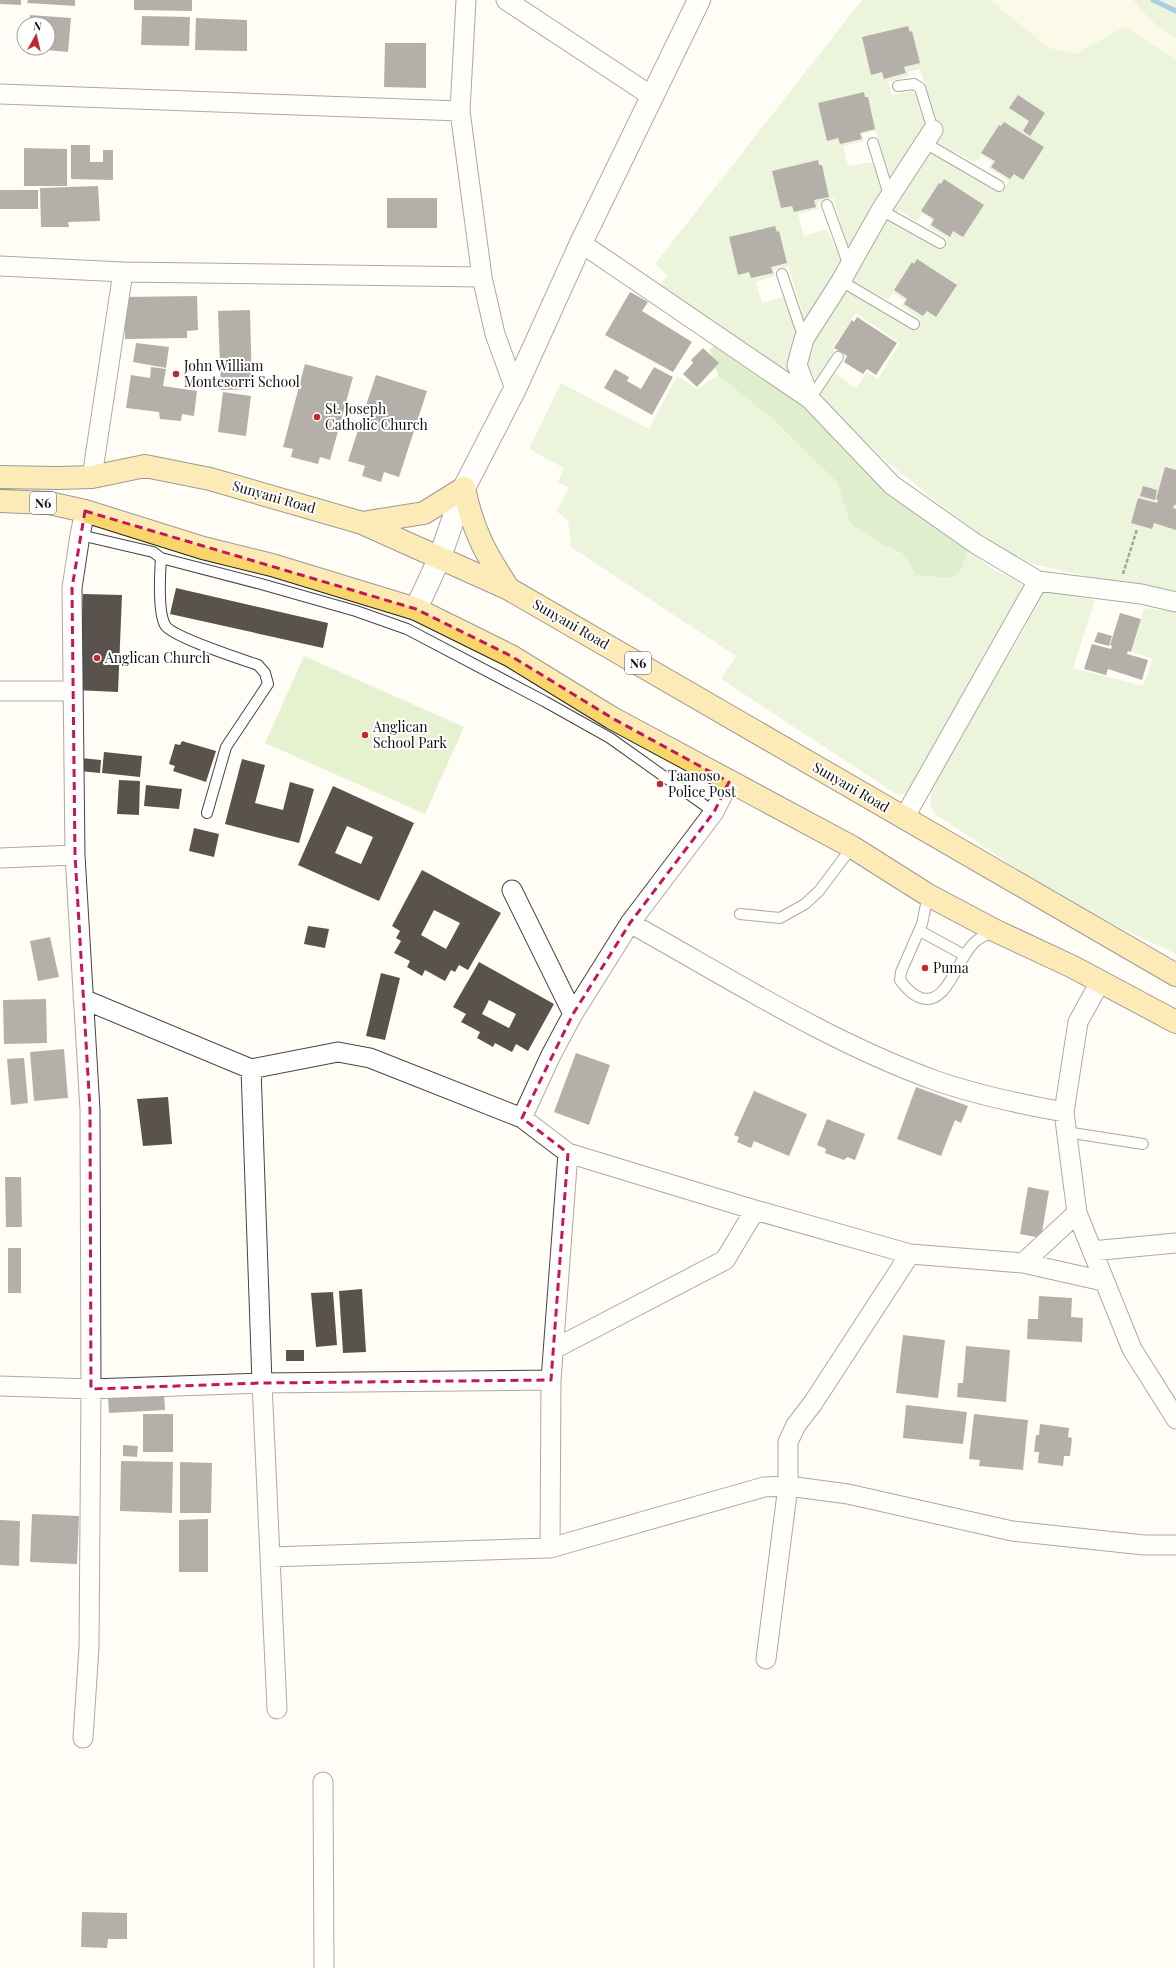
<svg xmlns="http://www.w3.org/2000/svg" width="1176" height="1968" viewBox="0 0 1176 1968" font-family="'Playfair Display',serif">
<rect width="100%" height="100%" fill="#fffdf5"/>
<path fill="#f6f3d4" d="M990,0h143l17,20 26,19v20l-51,-32 -50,27 -26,-6z"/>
<path fill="#d5ebbd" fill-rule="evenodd" d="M862,0h128l59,48 26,6 50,-27 51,32v533l-70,-11 -84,-20 -36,-21 -98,-77 -64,-61 -4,-7 1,-7 11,-17 24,17 11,-16 11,7 22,-36 -44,-30 -23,35 2,2 -21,33h-18l-137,-96 8,-12 -12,-11zM920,69l13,44 -10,3 -6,-20 -6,-5 -19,4 -4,-13 21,-6 -1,-4zM876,131l13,49c-18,-21 -14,-19 -41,-14l-5,-20 21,-5 -2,-7zM956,152l17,10 5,-2 3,-5 11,7 -4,6 21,13 -8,12 -51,-31zM834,198l12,48 -11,3 -7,-18 -3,-1 -21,6 -6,-22 20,-5 -1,-6zM899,210l18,12 5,-8 10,6 -4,7 20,12 -7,11 -49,-30zM788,266l14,46 -11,4 -5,-17 -4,-2 -20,6 -6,-21 19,-6 -1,-6zM870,291l18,9 5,-7 12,7 -4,6 20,13 -7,11 -49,-30z
M1133,0h43v39l-26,-19z
M718,375l54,44 65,63 13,42 33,21 19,8 14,22 46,-7 6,-18 27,21 17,7 13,9 -116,206 -13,1 -175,-115 15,-23 -165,-109 -3,-27 -12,-9 13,-23 -11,-6 6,-14 -35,-19 32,-66 88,46 28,-53 21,13z
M1044,590l51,10 -22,68 70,18 10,-27 -21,-7 12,-44 32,4v342l-75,-36 -85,-50 -79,-53 -7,-9 2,-21 55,-95 32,-51z"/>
<path fill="#b9dc9c" d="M718,340l50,37 200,173 -6,18 -10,10 -36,-3 -14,-22 -19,-8 -33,-21 -13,-42 -65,-63 -54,-44 -8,-25z"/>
<path fill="#e6f2cf" d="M304,656l160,71 -39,87 -160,-71z"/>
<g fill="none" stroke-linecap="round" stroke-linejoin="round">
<path stroke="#3f96cf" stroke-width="5" d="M1153,0l23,11"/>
</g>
<path fill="#5a524d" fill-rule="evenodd" d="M0,0h21v5l-21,-1z
M28,0h47v6l-48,-3z
M134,0h58v11l-58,-1z
M30,15l41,3 -3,34 -32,-3 12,-1v-24h-19z
M142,16l48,1 -1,29 -48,-1z
M196,18l51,2v31l-52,-1z
M908,26l2,6 2,-1 8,32 -16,4 2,6 -22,6 -2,-7 -11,3 -9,-38z
M385,43h41v45l-42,-1z
M864,92l1,5h3l7,32 -15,4 2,6 -22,5 -2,-6 -11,3 -9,-38z
M1018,95l27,18 -15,23 -7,-5 6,-10 -20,-13z
M1004,122l40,25 -21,33 -9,-6 -4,5 -19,-12 4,-6 -14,-8 18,-28 2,1z
M71,145h19v17h13v-12h10v30l-42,-1z
M24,148l43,1v37h-43z
M818,160l1,5h3l7,32 -15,3 2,7 -22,5 -2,-6 -11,2 -9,-37z
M944,179l40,26 -21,32 -10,-6 -3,6 -19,-12 3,-6 -13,-8 18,-28 2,1z
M98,186l2,35 -32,1 1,5h-28l-1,-39z
M0,190h38v19h-38z
M387,198h50v30h-50z
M775,226l2,6 2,-1 8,32 -16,4 2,6 -22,5 -2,-6 -11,3 -9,-38z
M917,259l40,26 -21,32 -9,-6 -4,5 -19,-12 3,-5 -13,-9 18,-28 2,2z
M630,292l18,10 -6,9 50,31 -19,30 -68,-37z
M197,296l1,34 -11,1v7l-62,1 -1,-42z
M250,310l2,79 -31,1 -3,-79z
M857,317l40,26 -21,32 -9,-6 -4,5 -19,-12 3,-6 -13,-8 18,-28 2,2z
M136,343l33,4 -3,21 -33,-6z
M703,348l16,15 -22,24 -14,-13 10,-11 -2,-3z
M305,364l48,13 -23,83 -10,-3 -2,7 -27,-7 2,-8 -10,-2z
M151,367l15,2 -3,17 34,5 -3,25 -12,-2 -1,7 -21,-2 -1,-7 -33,-4 5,-33 19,3z
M654,367l19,10 -21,38 -48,-27 11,-19 14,8 -2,4 14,8z
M376,375l51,16 -28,86 -15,-5 -3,10 -19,-6 3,-10 -17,-5z
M223,392l28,4 -5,40 -28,-4z
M1165,467l11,3v35h-2l-1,3 3,1v21l-22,-7 -2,6 -21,-6 7,-25 19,5 1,-3 -2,-1z
M1143,486l14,4 -2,10 -15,-4z
M176,588l152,35 -5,25 -153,-34z
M83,594l39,1 -4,97 -44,-2 8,-65z
M1120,613l21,6 -10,33 -3,-1 -1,3 21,6 -6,20 -34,-11 -2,6 -22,-6 8,-25 19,5 1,-3 -2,-1z
M1098,632l14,4 -3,10 -15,-4z
M182,741l34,10 -10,31 -33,-11 2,-5 -6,-2 6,-20 5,1z
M104,752l38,4 -2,21 -38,-4z
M81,758l20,2 -1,13 -21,-2z
M242,759l23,6 -10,38 28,7 7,-28 24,7 -15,54 -74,-19z
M119,780l21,1 -1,34 -22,-1z
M146,785l36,4 -3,20 -35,-3z
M333,786l81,37 -35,78 -81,-36zM347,826l26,11 -12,27 -26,-11z
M194,828l25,6 -5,23 -25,-6z
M422,870l79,43 -33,57 -9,-5 -4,7 -4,-2 -6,11 -20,-11 -3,6 -15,-9 3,-6 -16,-8 7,-12 -5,-3 4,-7 -8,-5zM434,910l26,13 -14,26 -25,-14z
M308,926l21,3 -4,19 -21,-4z
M50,937l9,40 -21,4 -8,-40z
M479,962l75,42 -26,47 -12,-7 -4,8 -17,-9 -2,4 -16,-9 3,-6 -19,-10 5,-8 -13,-7zM489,1000l27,14 -7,14 -27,-14z
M381,973l19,5 -15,62 -19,-4z
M46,999l1,44 -43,1 -1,-44z
M64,1049l4,49 -34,3 -4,-49z
M576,1053l34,12 -21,60 -35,-13z
M24,1058l4,45 -17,2 -4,-46z
M916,1087l52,19 -7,17 -6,-3 -14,36 -44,-17z
M754,1091l53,23 -18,42 -35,-15 -3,7 -14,-6 2,-5 -5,-2z
M168,1097l4,47 -29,2 -6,-47z
M827,1119l38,15 -10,26 -8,-3 -3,3 -19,-7 1,-4 -9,-4z
M5,1177h16l1,50h-16z
M1028,1187l21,4 -8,47 -21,-4z
M8,1248h13v45h-13z
M362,1289l4,63 -23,1 -4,-62z
M333,1292l4,53 -21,2 -5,-54z
M1039,1296l33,2 -1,19 12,1 -1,24 -55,-3 1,-20h10z
M903,1335l42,5 -7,58 -42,-5z
M966,1346l44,4 -4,52 -49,-5 1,-14h5z
M286,1350h18v11h-18z
M164,1392l1,18 -56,3 -1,-18z
M906,1405l61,7 -4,32 -60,-6z
M143,1414h30v38h-30z
M974,1414l54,6 -5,50 -44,-4 1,-6 -11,-1z
M1040,1424l29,4 -1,9 4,1 -2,18h-6l-1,10 -25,-3 1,-11h-5l2,-17h3z
M123,1445l15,1 -1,11 -14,-1z
M121,1461l52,1 -1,51 -52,-2z
M180,1462l32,1 -1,50h-31z
M32,1514l47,2 -2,48 -47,-2z
M208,1519v53h-29v-52z
M0,1520l20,1 -1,45 -19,-1z
M82,1912l45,1v26h-19l-1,9 -26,-1z"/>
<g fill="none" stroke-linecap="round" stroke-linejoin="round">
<g stroke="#444" stroke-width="12">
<path id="service" d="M898,86l16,-2 6,4 13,42
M873,143l17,55
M925,143l74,43
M827,205l22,61
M881,210l59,33
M782,274l22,65
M841,281l73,43
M810,399l28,-42
M80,535l73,17 8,6c-1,15 -3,54 4,67 7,12 76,34 93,40l7,8 3,11 -42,63 -19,66
M161,558l100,26 95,27 51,18 137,72 66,37 104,74
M928,895l-6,29 -21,48 -1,8c5,7 12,15 21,18 26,8 36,-38 52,-54 6,-7 13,-9 21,-12
M740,914l40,4 25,-14 14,-13 33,-44
M920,931l44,24
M1066,1132l77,12"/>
</g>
<g stroke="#444" stroke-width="21">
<path id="minor" d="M466,0l-6,111 22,166 13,57 20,55
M506,0l147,97
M0,94l460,17
M933,130l-52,80 -40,71 -37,58 -7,26 13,34 82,86 84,59 62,37 103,13 35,8
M581,243l229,156
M0,266l123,6 359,5
M92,477l31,-205
M0,691h73
M904,818l134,-237
M0,858l75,-3
M512,890l61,124
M630,923c99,55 197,118 304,157 42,15 86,24 130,32
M1100,982l-22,40 -14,90 13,101 55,136 44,70
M83,999l168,70 87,-17 32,6 152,60 46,35 187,57 155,44 113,9 80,18
M251,1069l11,314 15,326
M522,1118l29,-63 22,-41 57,-91 84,-111 15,-30
M1092,1251l84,-8
M1023,1263l54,-50
M554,1349l171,-89 30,-50
M0,1386l91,3 171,-6 289,-3
M550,1548l1,-168 17,-227
M270,1557l280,-9 214,-61 24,-1 60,8 164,37 132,14h32
M766,1659l22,-173v-44l8,-17 17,-22 97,-149
M83,1738l6,-91 2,-258 -1,-279 -15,-255 -3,-267 8,-53 5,-24
M323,1782l1,186"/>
</g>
<g stroke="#444" stroke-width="24">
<path id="tertiary" d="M416,609l24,-52 24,-69 51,-99 66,-146 118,-243"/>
</g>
<g stroke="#222" stroke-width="24">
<path id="primary" d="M0,477l58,1 34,-1 53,-11 65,13 152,44 147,66 667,386
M0,501l49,2 36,8 118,37 69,17 144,44 95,47 101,62 240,129 76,48 68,36 77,36 103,55
M362,523l62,-10 40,-25c9,43 21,65 45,101"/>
</g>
<path stroke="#333" stroke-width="2.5" stroke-dasharray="4 2" stroke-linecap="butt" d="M1123,574l14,-45"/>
<use href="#service" stroke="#fff" stroke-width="10"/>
<use href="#minor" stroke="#fff" stroke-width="19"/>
<use href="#tertiary" stroke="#fff" stroke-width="22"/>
<use href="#primary" stroke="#f9d66b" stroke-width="22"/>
</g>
<path d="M0 0H1176V1968H0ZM85,511l331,98 95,47 101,62 117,64 -15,30 -84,111 -57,91 -51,104 46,35 -17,227 -289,3 -171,6 -1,-279 -15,-255 -3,-267z" fill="#fffdf5" fill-opacity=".55" fill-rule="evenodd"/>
<path fill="none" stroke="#c2185b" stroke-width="3" stroke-dasharray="8 5" stroke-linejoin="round" d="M85,511l331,98 95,47 101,62 117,64 -15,30 -84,111 -57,91 -51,104 46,35 -17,227 -289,3 -171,6 -1,-279 -15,-255 -3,-267z"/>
<g fill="#c4262e" stroke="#fff" stroke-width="1.5">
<circle cx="176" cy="374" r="4"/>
<circle cx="317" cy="417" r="4"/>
<circle cx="97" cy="658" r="4"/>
<circle cx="365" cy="735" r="4"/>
<circle cx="660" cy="784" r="4"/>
<circle cx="925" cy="968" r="4"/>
</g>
<g text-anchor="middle" stroke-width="4" stroke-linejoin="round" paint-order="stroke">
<g fill="#fff" stroke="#585858" stroke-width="1">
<rect x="30" y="492" width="26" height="22" rx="3"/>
<rect x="625" y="652" width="26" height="22" rx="3"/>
</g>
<g font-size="13" font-weight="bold" fill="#111">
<text x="43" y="508">N6</text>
<text x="638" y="668">N6</text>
</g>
<g font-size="14" fill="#111" stroke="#fff" text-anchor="start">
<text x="184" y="371">John William<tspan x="184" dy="16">Montesorri School</tspan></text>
<text x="325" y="414">St. Joseph<tspan x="325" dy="16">Catholic Church</tspan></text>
<text x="105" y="663">Anglican Church</text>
<text x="373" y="732">Anglican<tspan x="373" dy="16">School Park</tspan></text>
<text x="668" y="781">Taanoso<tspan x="668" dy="16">Police Post</tspan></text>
<text x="933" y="973">Puma</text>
</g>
<g font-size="14" fill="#111" stroke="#fff">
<text transform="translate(274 497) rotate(16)" y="5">Sunyani Road</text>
<text transform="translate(571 624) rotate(30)" y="5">Sunyani Road</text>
<text transform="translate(851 787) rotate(30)" y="5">Sunyani Road</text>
</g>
</g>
<g transform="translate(36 36) rotate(8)"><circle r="19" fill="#ffffff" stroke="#a0a0a0"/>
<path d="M0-3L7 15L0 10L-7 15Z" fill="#c4262e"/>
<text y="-6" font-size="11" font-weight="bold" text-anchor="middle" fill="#111111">N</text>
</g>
</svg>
